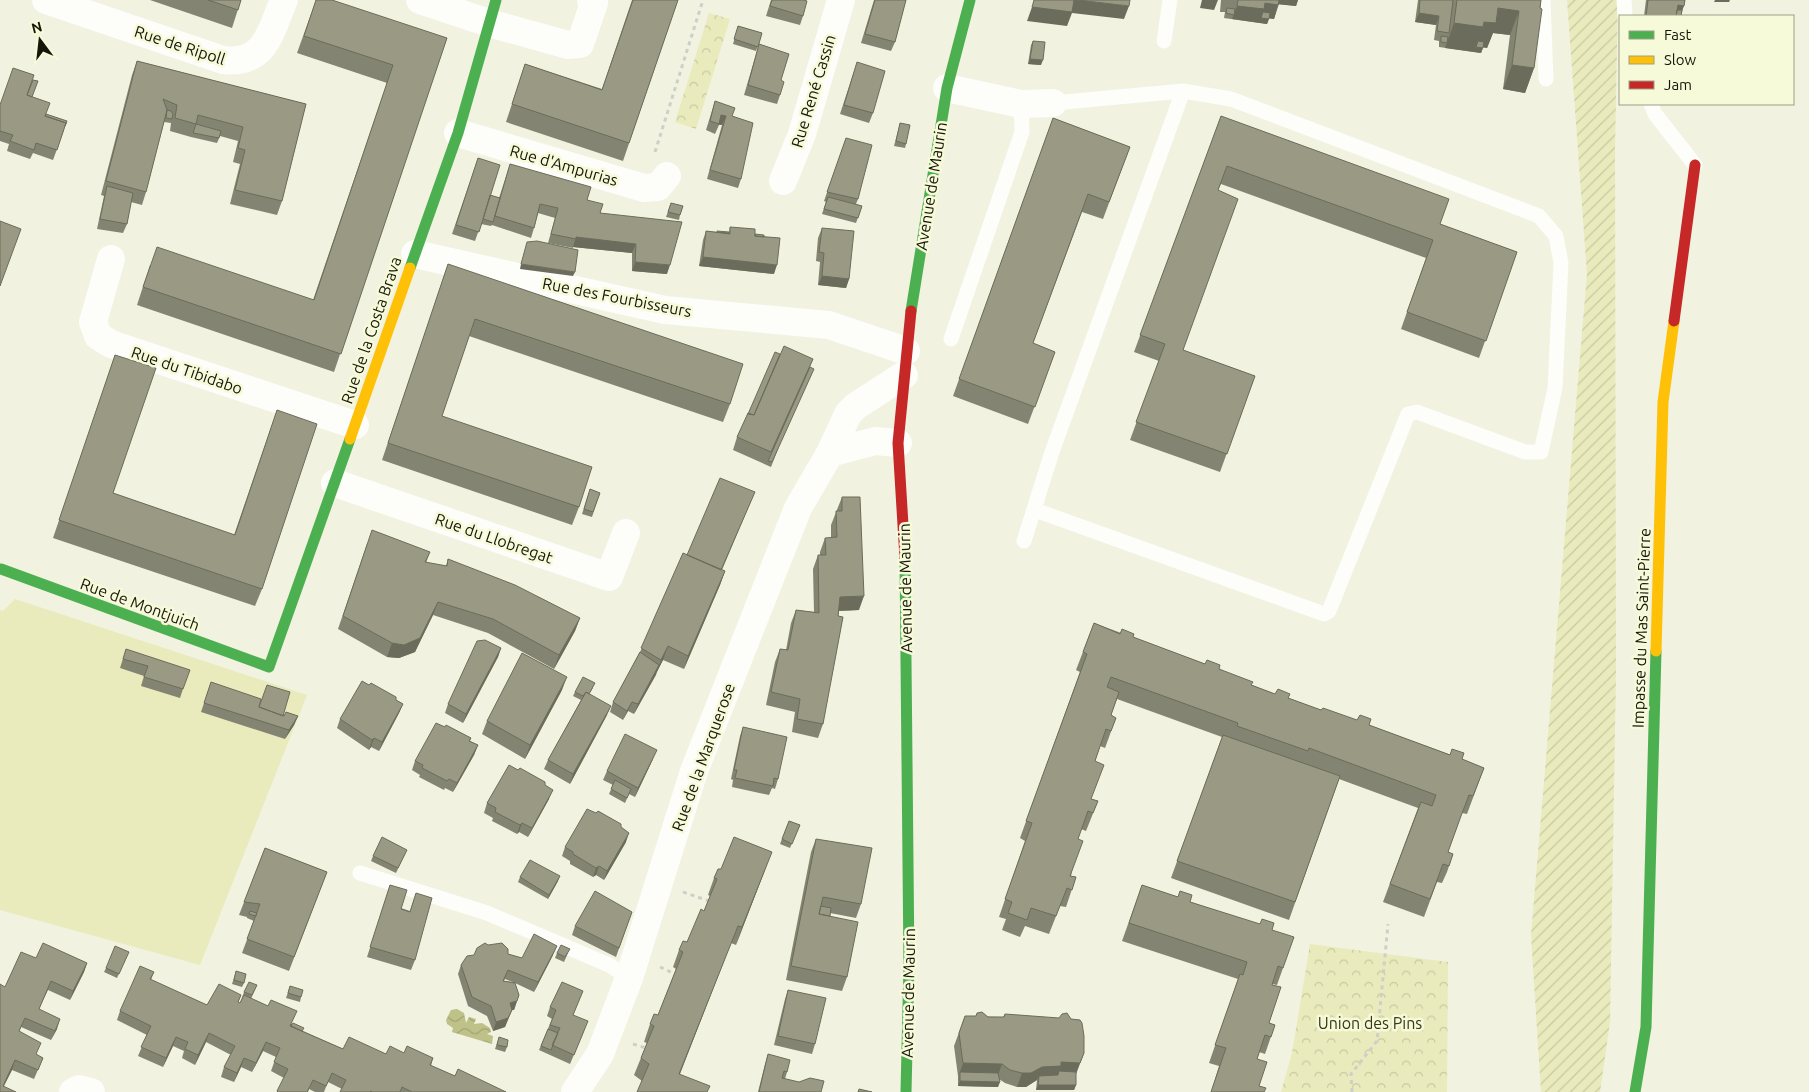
<svg xmlns="http://www.w3.org/2000/svg" width="1809" height="1092" viewBox="0 0 1809 1092" font-family="Ubuntu,sans-serif">
<defs>
<pattern id="park-crowns" width="20" height="18" patternUnits="userSpaceOnUse" patternTransform="scale(1.25)"><rect width="20" height="18" fill="#e9ebbd"/><path d="M2 6a3 3 0 1 1 6 0M12 15a3 3 0 1 1 6 0" fill="none" stroke="#c7c9a1"/></pattern>
<pattern id="garden-furrows" width="10" height="10" patternUnits="userSpaceOnUse" patternTransform="scale(1.25)"><rect width="10" height="10" fill="#e9ebbd"/><path d="M-1 1l2-2M0 10L10 0M9 11l2-2" fill="none" stroke="#c7c9a1"/></pattern>
<pattern id="water-waves" width="16" height="10" patternUnits="userSpaceOnUse" patternTransform="scale(1.25)"><rect width="16" height="10" fill="#bec188"/><path d="M0 5q4-4 8 0t8 0" fill="none" stroke="#a2a574"/></pattern>
</defs>
<rect width="100%" height="100%" fill="#f1f2e0"/>
<path fill="url(#park-crowns)" d="M709,13l21,6 -34,110 -21,-7z
M1310,944l138,18 -1,130h-166l11,-39z"/>
<path fill="url(#garden-furrows)" d="M1567,0h51l-3,148 1,524 -6,350 -10,70h-59l-10,-157 56,-661z"/>
<path fill="#e9ebbd" d="M15,599l292,96 -107,270 -200,-55v-300l3,1z"/>
<path fill="url(#water-waves)" d="M457,1009l7,4 2,10 3,-6 7,2 -2,5 8,-1 8,5 1,4 -4,2 6,2 -1,8 -40,-12 1,-4 -6,-4 -1,-4 5,-10z"/>
<g fill="none" stroke-linecap="round" stroke-linejoin="round">
<path stroke="#cfcfca" stroke-width="3" stroke-dasharray="4 4" stroke-linecap="butt" d="M655,152l48,-152
M683,892l26,9
M660,967l15,7
M633,1044l13,4
M1352,1092l-1,-18 26,-33 11,-117"/>
<path stroke="#fdfdfa" stroke-width="15" d="M1543,0l3,79
M1624,0l1,16
M1164,41l6,-41
M1651,104l4,10 40,51
M951,339l71,-207 -1,-28
M1035,510l289,104 5,-3 79,-197 9,-2 108,40h16l14,-64 6,-125 -5,-27 -17,-20 -308,-117 -48,-8 -130,12
M1024,541l28,-89 131,-361
M360,873l127,40 122,52 20,13"/>
<path stroke="#fdfdfa" stroke-width="28" d="M46,0l177,60c43,5 47,-28 61,-60
M420,0l69,23 79,22 12,-1 14,-41 -3,-3
M947,88l74,16 32,-1
M458,133l186,55 14,-1 9,-11
M783,181l19,-47 39,-134
M415,254l250,56 164,15 77,26
M111,259l-18,63 5,14 13,8 244,81
M830,453l45,-12 23,2
M335,483l274,94 17,-44
M73,1092l6,-3 12,3
M575,1092l25,-38 29,-76 65,-207 104,-263 32,-55 18,-39 8,-8 48,-31"/>
<path stroke="#4caf50" stroke-width="11" d="M410,268l48,-135 38,-133
M911,311l36,-223 23,-88
M905,558l4,407 -3,127
M1,569l268,98 81,-228
M1635,1092l11,-65 10,-376"/>
<path stroke="#ffc107" stroke-width="11" d="M350,439l60,-171
M1656,651l7,-249 11,-81"/>
<path stroke="#c62828" stroke-width="11" d="M1674,321l21,-156
M905,558l-7,-115 13,-132"/>
</g>
<path fill="#848472" fill-rule="evenodd" d="M150,0h91l-9,28z
M316,0l131,38 -113,334 -197,-67 13,-40 163,35 74,-217 -90,-30z
M632,0h46l-55,161 -117,-39 19,-58 77,25z
M771,0h33l-1,16 -3,9 -34,-9z
M874,0h32l-11,42 -4,9 -30,-8z
M1221,0h77l-2,6 -17,-2 -5,15 -5,-1 -2,6 -43,-6 1,-6h-5z
M1418,0h123l-7,68 -9,25 -22,-4 7,-54 -17,-2 -6,15 -4,-1 -2,6 -42,-6v-6l-5,-1 2,-15 -21,-3z
M1646,0h39l-4,16h-37z
M738,26l24,7 -6,18 -23,-7z
M1033,41l8,24 -13,-1 3,-19z
M759,44l22,36 -1,15 -3,9 -33,-9z
M137,61l169,43 -24,97 -5,14 -47,-11 10,-40 -7,-2 5,-21 -18,-5 -3,7 -26,-6 -21,-6 1,-8 -7,-1 -18,70 -4,13 -11,-3 -4,22 -4,9 -26,-4 7,-33 -3,-1 31,-120z
M857,62l16,51 -4,10 -29,-9z
M31,84l1,13 14,17 18,16 -11,30 -20,-7 -3,6 -23,-8 2,-7 -9,-3v-36z
M715,101l17,15 9,63 -3,9 -31,-9 15,-54h-3l-4,9 -9,-4z
M1221,116l219,108 77,28 -38,106 -78,-29 25,-71 -205,-74 -3,6 -35,160 72,26 -35,96 -90,-32 29,-79 -25,-9z
M1053,118l77,29 -27,72 -21,-7 -49,131 22,9 -27,72 -75,-28z
M900,123l6,21 -1,4 -11,-2z
M846,138l12,61 -2,5 6,2 -6,17 -34,-9 4,-12 -2,-1z
M478,158l12,37 9,3 11,-34 77,36 80,74 -35,-3v-18l-59,-6v1l-25,-5 7,-25 -17,-5 -4,15 -3,10 -39,-13 -1,1 -10,-2 -6,17 -23,-7z
M671,203l9,12 -1,5 -13,-3z
M730,227l34,10 10,37 -75,-8 4,-26 3,-9 11,1h12z
M822,228l27,51 -3,9 -28,-3 2,-23 -4,-1 2,-23z
M448,264l282,140 -7,18 -254,-86 -27,80 137,91 -7,18 -190,-65z
M780,354l33,5 -42,108 -38,-17 4,-13 11,-23z
M115,355l-2,138 121,42 43,-125 -15,179 -7,17 -202,-68z
M590,489l10,4 -8,24 -10,-3z
M842,497l17,113 -20,1 -16,113 -5,14 -26,-6 3,-20 -29,-7 9,-43 5,-13 6,1 5,-27 5,-13 18,2 -1,-43 5,-14h2v-3l5,-14h6v-13z
M751,501l-29,69 3,1 -5,14 -36,84 -21,-9 -29,54 -6,-3 -5,9 -13,-8 3,-10 27,-50 47,-97z
M367,544l63,8 -4,11 20,3 2,-7 132,59 -5,13 -21,38 -66,-36 -55,-18 -18,37 -16,6 -12,-1 -49,-28z
M1094,623l125,46 33,16 23,9 13,4 33,12 48,15 93,34 22,9 -17,46 -5,-1 -14,39 5,2 -6,18 -5,11 -5,-1 -13,35 -41,-15 35,-94 -79,-29 -50,141 -118,-42 51,-141 -105,-38 -6,16 5,3 -11,30 -5,-2 -5,15 -4,38 7,2 -12,30 -5,-2 -3,10 -7,37 5,1 -10,30 -6,-1 -11,28 -24,-8 -5,11 -18,-7 4,-11 -7,-2 26,-76 -5,-3 60,-166 -4,-2z
M501,648l-3,9 -35,66 -18,-10 3,-9z
M126,649l57,40 -3,9 -39,-12 3,-10 -24,-8z
M211,682l73,34h14l-4,9 -9,14 -84,-27z
M593,688l-4,6 18,21 -37,69 -26,-15 4,-9 33,-60 -8,-4 2,-4z
M562,690l-37,69 -43,-25 5,-13z
M396,700l7,4 -4,9 -20,38 -8,-4 -2,3 -32,-22 3,-9z
M445,727l26,11 -1,3 8,4 -4,10 -21,37 -8,-4 -1,2 -25,-13 1,-2 -8,-5 3,-9z
M743,727l35,52 -3,10 -3,-1 -3,7 -37,-8 1,-7 -2,-1 9,-43z
M653,759l-18,38 -6,-3 -4,9 -16,-9 4,-9 -10,-5 4,-9z
M545,785l4,14 -21,38 -9,-5 -2,2 -25,-13 1,-3 -9,-5 3,-10z
M789,821l11,4 -10,23 -10,-4z
M621,827l5,15 -22,38 -8,-5 -3,2 -23,-13v-3l-8,-5 3,-9z
M816,839l45,65 -5,14 -26,-5v3l17,61 -5,14 -56,-11 25,-128z
M265,848l62,24 -38,99 -47,-18 12,-32 -7,-3v-1l-8,-2z
M405,854l-9,19 -25,-12 2,-5z
M721,869l44,1 -29,75 -5,-2 -51,131 -38,7 -8,-6 13,-32 -3,-1 6,-18 8,-9 18,-46 -3,-2 6,-17 8,-8 17,-31 6,-15 -2,-1 6,-17z
M520,877l38,4 -10,18 -30,-17z
M390,885l11,23 9,3 6,-18 -1,67 -4,10 -44,-13z
M1142,885l130,45 11,38 -6,17 -5,-1 -3,39 6,2 -10,29 -6,-2 -2,7 2,27 5,6h-53l8,-26 -10,-3 29,-84 -116,-38z
M632,912l-16,45 -44,-22 3,-9z
M557,953h11l-4,9 -9,-4z
M508,954l14,4 31,-3 -19,37 -19,-9 2,18 -3,9h-2l-7,17 -12,4 -6,-15 -19,-10 -10,-32 3,-9zM505,979l8,3 -9,-1z
M127,956l-10,22 -13,-6 2,-4z
M87,963l-3,9 -14,28 -22,-10 -9,19 18,20 -6,11 -30,-13 -2,5 18,23 6,3 -9,21 -22,-9 -12,22 5,-105z
M236,971l8,12 -2,4 -10,-3z
M154,972l-3,8 56,25 34,-10 -3,8h2l4,-11 13,-7 -6,14 52,32 40,18 43,5 18,-1 29,5 -2,8 24,10 51,16h-166l2,-3 -14,-7 -4,10h-9l-6,-3 -1,3h-31l7,-14 -13,-7 5,-14 -13,-6 -11,21 -11,-5 -7,15 -13,-5 3,-10 7,-12 -25,-13 -11,23 -13,-7 2,-7 -11,-5 -10,21 -25,-11 9,-21 -30,-15 3,-9z
M290,986l11,11 -1,5 -14,-4z
M788,990l27,54 -3,10 -38,-9 11,-46z
M583,991l-10,24 11,16 -14,33 -31,-14 13,-31 -5,-3 3,-9z
M1005,1014l71,58v13l-2,5h-38l1,-10 -11,7h-9l-12,-4 -6,-4 -1,8 -40,-1v-10l-4,-30 11,-30 38,1z
M499,1037l8,10 -2,5 -10,-3z
M768,1054l19,18 -2,7 36,13h-63l7,-28z"/>
<path fill="#6c6c5c" d="M1074,0h4l51,6 -5,13 -52,-6 -5,13 -40,-5 5,-14z
M1202,0h16l-4,10 -14,-2z
M1277,0h21l-2,6 -21,-2z
M1715,0h15l-1,2h-15z
M1265,3l13,2 -4,14 -13,-2 8,2 -2,5 -35,-5 5,-13z
M1678,5l6,1 -4,9h-4z
M1498,8l21,3 -9,24 -17,-2 -6,15 -11,-2 -2,6 -29,-4 9,-25 30,-1z
M1419,13l20,3 -3,9 -21,-3z
M1476,47l7,1 -2,5 -7,-1z
M1030,59l13,1 -2,5 -13,-1z
M1512,65l22,3 -9,25 -22,-4z
M721,115l5,1 -4,9 -4,-1z
M576,237l60,7 -4,9 -59,-6z
M703,257l74,8 -3,9 -75,-8z
M635,262l35,3 -3,9 -35,-3z
M521,264l54,8 -2,4 -53,-7z
M822,276l27,3 -3,9 -28,-3z
M725,571l-5,14 -36,84 4,-13z
M864,596l-5,14 -24,1 5,-14z
M438,602l-5,13 -18,37 -16,6 -12,-1 5,-14z
M580,618l-5,13 -21,38 5,-14z
M668,646l-5,14 -7,14 5,-14z
M501,648l-3,9 -35,66 3,-9z
M659,665l-3,10 -22,39 4,-10z
M567,677l-5,13 -37,69 5,-14z
M632,702l-4,9 -5,9 4,-9z
M403,704l-4,9 -20,38 3,-9z
M611,706l-4,9 -37,69 3,-10z
M298,716l-4,9 -9,14 4,-9z
M374,738l-3,9 -2,3 3,-10z
M478,745l-4,10 -21,37 4,-9z
M657,750l-4,9 -18,38 3,-9z
M553,790l-4,9 -21,38 4,-9z
M522,823l-3,9 -2,2 3,-9z
M629,833l-3,9 -22,38 3,-9z
M772,852l-7,18 -29,75 6,-18z
M599,866l-3,9 -3,2 3,-9z
M560,876l-2,5 -10,18 1,-4z
M738,926l-7,17 -58,148 6,-17z
M557,946l-4,9 -19,37 4,-10z
M87,963l-3,9 -14,28 3,-9z
M517,1001l-3,9h-2l-7,17 -12,4 3,-9 14,-19z
M60,1019l-3,10 -6,11 4,-9z
M209,1033l-3,9 -11,23 3,-10z
M176,1037l-3,9 -10,21 3,-9z
M266,1042l-3,9 -11,21 4,-9z
M1084,1053l-9,24 -36,-1 -2,4 -11,7h-9l5,-14 20,-6 19,-5z
M244,1058l-3,9 -7,15 3,-9z
M15,1060l-3,10 -11,22 2,-6z
M963,1063l39,1 -5,14 -37,-6z
M960,1081l40,1 -2,5 -40,-1z
M1038,1085h38l-2,5h-38z"/>
<path fill="#9a9a84" stroke="#6c6c5c" d="M208,0h33l-3,10z
M316,0h16l115,38 -106,316 -198,-67 14,-40 157,53 79,-235 -89,-29z
M633,0h45l-49,143 -117,-39 13,-40 77,26z
M772,0h32l3,1 -4,15 -33,-10z
M875,0h31l-11,42 -30,-8z
M1034,0h40l-2,12 -40,-5z
M1078,0h52l-1,6z
M1238,0h41l-1,5 -13,-2 -1,6 -27,-3z
M1420,0h33l-4,33 -12,-2 2,-15 -20,-3z
M1457,0h84l-1,8 2,1 -8,59 -22,-3 7,-54 -21,-3 -2,15 -12,-1 -1,5 -29,-4z
M1648,0h37l-1,6 -6,-1 -2,11h-30z
M1227,8l8,1 -1,6 -8,-2z
M1677,10h5l-1,6h-5z
M1263,12l7,1 -1,6 -8,-1z
M738,26l24,7 -4,14 -24,-8z
M1441,36l7,1 -1,6 -6,-1z
M1033,41l12,1 -2,18 -13,-1z
M1478,41l6,1 -1,6 -7,-1z
M759,44l30,10 -8,26 3,2 -4,13 -32,-10z
M137,61l169,43 -24,97 -47,-11 10,-40 -7,-2 5,-21 -45,-12 -2,9 -21,-6 2,-13 -14,-6 4,11 -21,82 -40,-11z
M857,62l28,9 -12,42 -29,-8z
M13,68l21,7 -7,20 23,8 -5,13 21,7 -9,27 -21,-7 -2,7 -24,-9 3,-6 -13,-4v-26z
M33,80l5,1 -6,16 -5,-2z
M715,101l20,7 -3,8 21,7 -12,56 -31,-9 16,-54 -5,-1 -2,9 -9,-3z
M167,110l4,1 2,3 -1,5 -6,-1z
M46,114l21,7 -2,5 1,-3 -21,-7z
M1221,116l228,83 -9,25 77,28 -31,89 -79,-29 26,-72 -206,-74 -9,24 20,9 -55,151 72,26 -28,78 -91,-32 29,-78 -25,-9z
M1053,118l77,29 -21,55 -21,-8 -38,103 -17,46 22,9 -20,55 -76,-28z
M900,123l10,2 -4,19 -10,-3z
M196,124l25,7 -2,7 -26,-5z
M846,138l26,7 -14,54 -31,-7z
M478,158l22,7 -21,67 -23,-7z
M510,164l81,23 -4,13 16,4 -3,9 82,9 -12,43 -35,-3 1,-18 -60,-7v2l-25,-5 7,-26 -18,-4 -6,24 -39,-12z
M107,186l26,7 -6,31 -27,-5z
M490,195l10,3 -7,24 -10,-3z
M828,197l34,9 -4,12 -34,-9z
M671,203l12,3 -3,9 -12,-3z
M0,221l21,8 -21,57z
M730,227l25,2v7l25,2 -3,27 -74,-8 3,-26 24,3z
M822,228l32,3 -5,48 -27,-3 2,-23 -5,-1z
M717,231l12,1 -1,1 -11,-1z
M755,234l9,1v2l-9,-1z
M537,241l41,9 -3,22 -54,-8 6,-22z
M448,264l295,100 -13,40 -255,-85 -33,97 150,51 -13,40 -191,-64z
M784,346l29,13 -42,93 -34,-15 11,-24 6,2z
M775,352l5,2 -26,61 -6,-1z
M115,355l41,13 -43,125 122,42 42,-125 40,14 -55,165 -203,-69z
M810,367l4,2 -42,93 -4,-1z
M720,478l35,14 -34,78 -34,-15z
M590,489l10,4 -7,19 -9,-3z
M842,497h18l4,99 -24,1 -2,19 5,1 -20,107 -26,-5 3,-20 -29,-7 9,-43 8,1 8,-40 23,3 -1,-58h8l-1,-17 12,-1 -1,-26h6z
M372,530l58,22 -5,10 22,4 1,-7 67,26 65,33 -21,37 -66,-36 -55,-17 -18,36 -16,7 -12,-2 -49,-27z
M683,553l42,18 -37,85 -20,-10 -7,14 -20,-12z
M1094,623l26,11 2,-5 12,5 -1,3 72,27 2,-4 13,5 -1,4 34,13 -2,3 24,9 3,-5 12,5 -2,4 33,12 2,-2 34,12 3,-5 11,4 -2,6 81,30 2,-6 12,4 -2,6 22,9 -11,28 -4,-1 -8,21 -13,36 5,2 -4,12 -6,-2 -13,35 -40,-15 31,-82 11,4 4,-11 -127,-47 -1,3 -71,-25 1,-3 -127,-46 -4,10 12,5 -8,23 5,3 -5,13 -5,-2 -11,32 9,4 -13,34 7,2 -5,12 -5,-2 -10,28 5,2 -13,35 6,1 -4,13 -5,-2 -11,28 -25,-8 -4,12 -19,-7 4,-11 -7,-3 27,-76 -6,-2 61,-167 -4,-2z
M485,640l16,8 -35,66 -18,-10 29,-63z
M126,649l64,21 -7,19 -39,-12 4,-11 -25,-7z
M640,652l19,13 -21,39 -6,-2 -5,9 -14,-9z
M522,653l45,24 -37,68 -43,-24z
M583,677l12,6 -6,11 -3,-2 -3,4 -8,-4z
M362,681l7,4 2,-2 25,14v3l7,4 -21,38 -8,-4 -2,2 -32,-21z
M211,682l50,17 -2,8 25,9 2,-4 12,4 -9,14 -85,-27z
M267,685l23,7 -7,24 -24,-9z
M586,692l25,14 -38,68 -25,-14z
M436,723l9,4 1,-2 25,13 -2,3 9,4 -21,38 -8,-4 -2,2 -25,-13 1,-3 -8,-4z
M743,727l44,10 -9,42 -4,-1 -1,8 -38,-8 2,-8h-3z
M625,734l32,16 -19,38 -31,-17z
M1223,735l117,41 -45,126 -118,-41z
M509,765l9,5 2,-2 25,14v3l8,5 -21,38 -10,-5 -2,2 -25,-13 1,-4 -9,-5z
M615,780l16,9 -4,9 -16,-9z
M587,809l9,4 2,-2 23,13v3l8,6 -22,38 -8,-5 -3,2 -23,-14v-2l-8,-5z
M789,821l11,4 -8,19 -10,-5z
M382,837l25,13 -9,18 -25,-12z
M734,837l38,15 -30,75 -4,-1 -59,148 31,12 -3,6h-70l12,-28 -8,-6 13,-32 -4,-2 4,-10 4,1 25,-63 -4,-2 4,-9 4,1 14,-33 3,2 13,-32 -3,-1 4,-9h3z
M816,839l56,9 -11,56 -38,-7 -4,17 39,8 -11,55 -56,-11z
M265,848l62,24 -33,85 -47,-18 13,-35 -16,-2z
M530,860l30,16 -11,19 -29,-18z
M390,885l17,5 -6,19 9,3 6,-19 16,5 -17,62 -45,-13z
M1142,885l36,12 2,-6 12,4 -2,7 70,22 2,-5 12,4 -2,7 22,7 -11,31 -5,-2 -6,19 9,2 -12,36 6,2 -4,12 -6,-2 -8,24 10,3 -8,24 7,2 -2,4h-53l15,-44 -11,-3 25,-71 3,1 4,-13 -118,-39z
M595,891l37,21 -13,36 -44,-22z
M821,906l10,2 -1,8 -11,-2z
M250,911l7,2 -1,3 -7,-2z
M534,934l23,12 -19,36 -30,-12 -5,11 12,2 4,12 -2,6 -7,2 2,7 -4,8 -12,4 -5,-16 -19,-9 -11,-32 6,-9 7,-1 3,-7 8,-5 3,2 14,-2 6,6v5l14,4z
M43,943l44,20 -14,28 -22,-10 -12,28 21,10 -5,12 -30,-13 -6,13 22,12 -5,11 7,4 -5,12 -23,-10 -12,26 13,6h-16v-108l5,3 16,-35 15,6z
M561,945l9,4 -5,8 -8,-4z
M115,946l14,6 -10,22 -13,-6z
M140,966l14,6 -4,7 57,26 12,-21 22,11 -3,7 2,1 4,-8 24,11 3,-6 26,11 -7,15 53,23 6,-12 37,17 4,-8 14,7 3,-7 26,12 -3,7 25,11 3,-7 48,23h-94l-10,-5 -2,5h-28l-1,-1 -1,1h-30l6,-12 -14,-7 -6,13 -13,-6 -6,12h-29l-1,-1 11,-22 -14,-7 6,-14 -14,-6 -10,21 -12,-5 -7,15 -13,-6 11,-21 -26,-13 -11,22 -13,-6 3,-7 -12,-5 -10,21 -25,-11 10,-21 -31,-15z
M236,971l10,3 -2,9 -10,-3z
M249,982l8,3 -5,10 -8,-3z
M562,982l21,9 -10,24 15,6 -14,34 -22,-10 8,-17 -10,-3 6,-15 -6,-3z
M290,986l13,4 -2,7 -13,-4z
M788,990l38,8 -11,46 -37,-8z
M982,1012l6,5h16l1,-3 54,4 3,-4 5,-1 4,6 9,1 2,3 2,13v17l-4,10 -19,-1v4l-19,1 -11,6h-9l-12,-3 -8,-6 -39,-1 -4,-30 6,-17h11l1,-3z
M293,1023l11,5 -2,3 -11,-5z
M548,1029l10,4 -7,17 -10,-4z
M499,1037l9,3 -1,7 -10,-2z
M768,1054l22,6 -3,12 -3,-1 -2,7 17,4 11,-4 14,3 -3,11h-62z
M1059,1071l17,1v13h-38l1,-9 19,-1z
M960,1072l38,1 2,9 -40,-1z
M859,1089l13,3h-14z"/>
<g text-anchor="middle" stroke-width="5" stroke-linejoin="round" paint-order="stroke">
<g font-size="16" fill="#15160a" stroke="#f7fad8">
<text transform="translate(180 45) rotate(18)" y="6">Rue de Ripoll</text>
<text transform="translate(813 91) rotate(-73)" y="6">Rue René Cassin</text>
<text transform="translate(564 165) rotate(16)" y="6">Rue d'Ampurias</text>
<text transform="translate(931 186) rotate(-81)" y="6">Avenue de Maurin</text>
<text transform="translate(617 297) rotate(11)" y="6">Rue des Fourbisseurs</text>
<text transform="translate(371 330) rotate(-71)" y="6">Rue de la Costa Brava</text>
<text transform="translate(187 370) rotate(19)" y="6">Rue du Tibidabo</text>
<text transform="translate(494 538) rotate(19)" y="6">Rue du Llobregat</text>
<text transform="translate(905 588) rotate(-91)" y="6">Avenue de Maurin</text>
<text transform="translate(140 604) rotate(20)" y="6">Rue de Montjuich</text>
<text transform="translate(1641 628) rotate(-88)" y="6">Impasse du Mas Saint-Pierre</text>
<text transform="translate(703 757) rotate(-70)" y="6">Rue de la Marquerose</text>
<text transform="translate(908 993) rotate(-89)" y="6">Avenue de Maurin</text>
</g>
<g font-size="16" fill="#373818" stroke="#f7fad8">
<text x="1370" y="1029">Union des Pins</text>
</g>
</g>
<rect x="1619" y="15" width="175" height="90" fill="#f7fad8" stroke="#9d9f86"/>
<rect x="1629" y="31" width="25" height="8" fill="#4caf50" stroke="#9d9f86"/>
<text x="1664" y="40" font-size="15" fill="#15160a">Fast</text>
<rect x="1629" y="56" width="25" height="8" fill="#ffc107" stroke="#9d9f86"/>
<text x="1664" y="65" font-size="15" fill="#15160a">Slow</text>
<rect x="1629" y="81" width="25" height="8" fill="#c62828" stroke="#9d9f86"/>
<text x="1664" y="90" font-size="15" fill="#15160a">Jam</text>
<g transform="translate(40 40) rotate(345)" stroke="#f7fad8" stroke-width="4" paint-order="stroke">
<path d="M0-4L9 19L0 12L-9 19Z" fill="#15160a"/>
<text y="-8" font-size="14" font-weight="bold" text-anchor="middle" fill="#15160a">N</text>
</g>
</svg>
